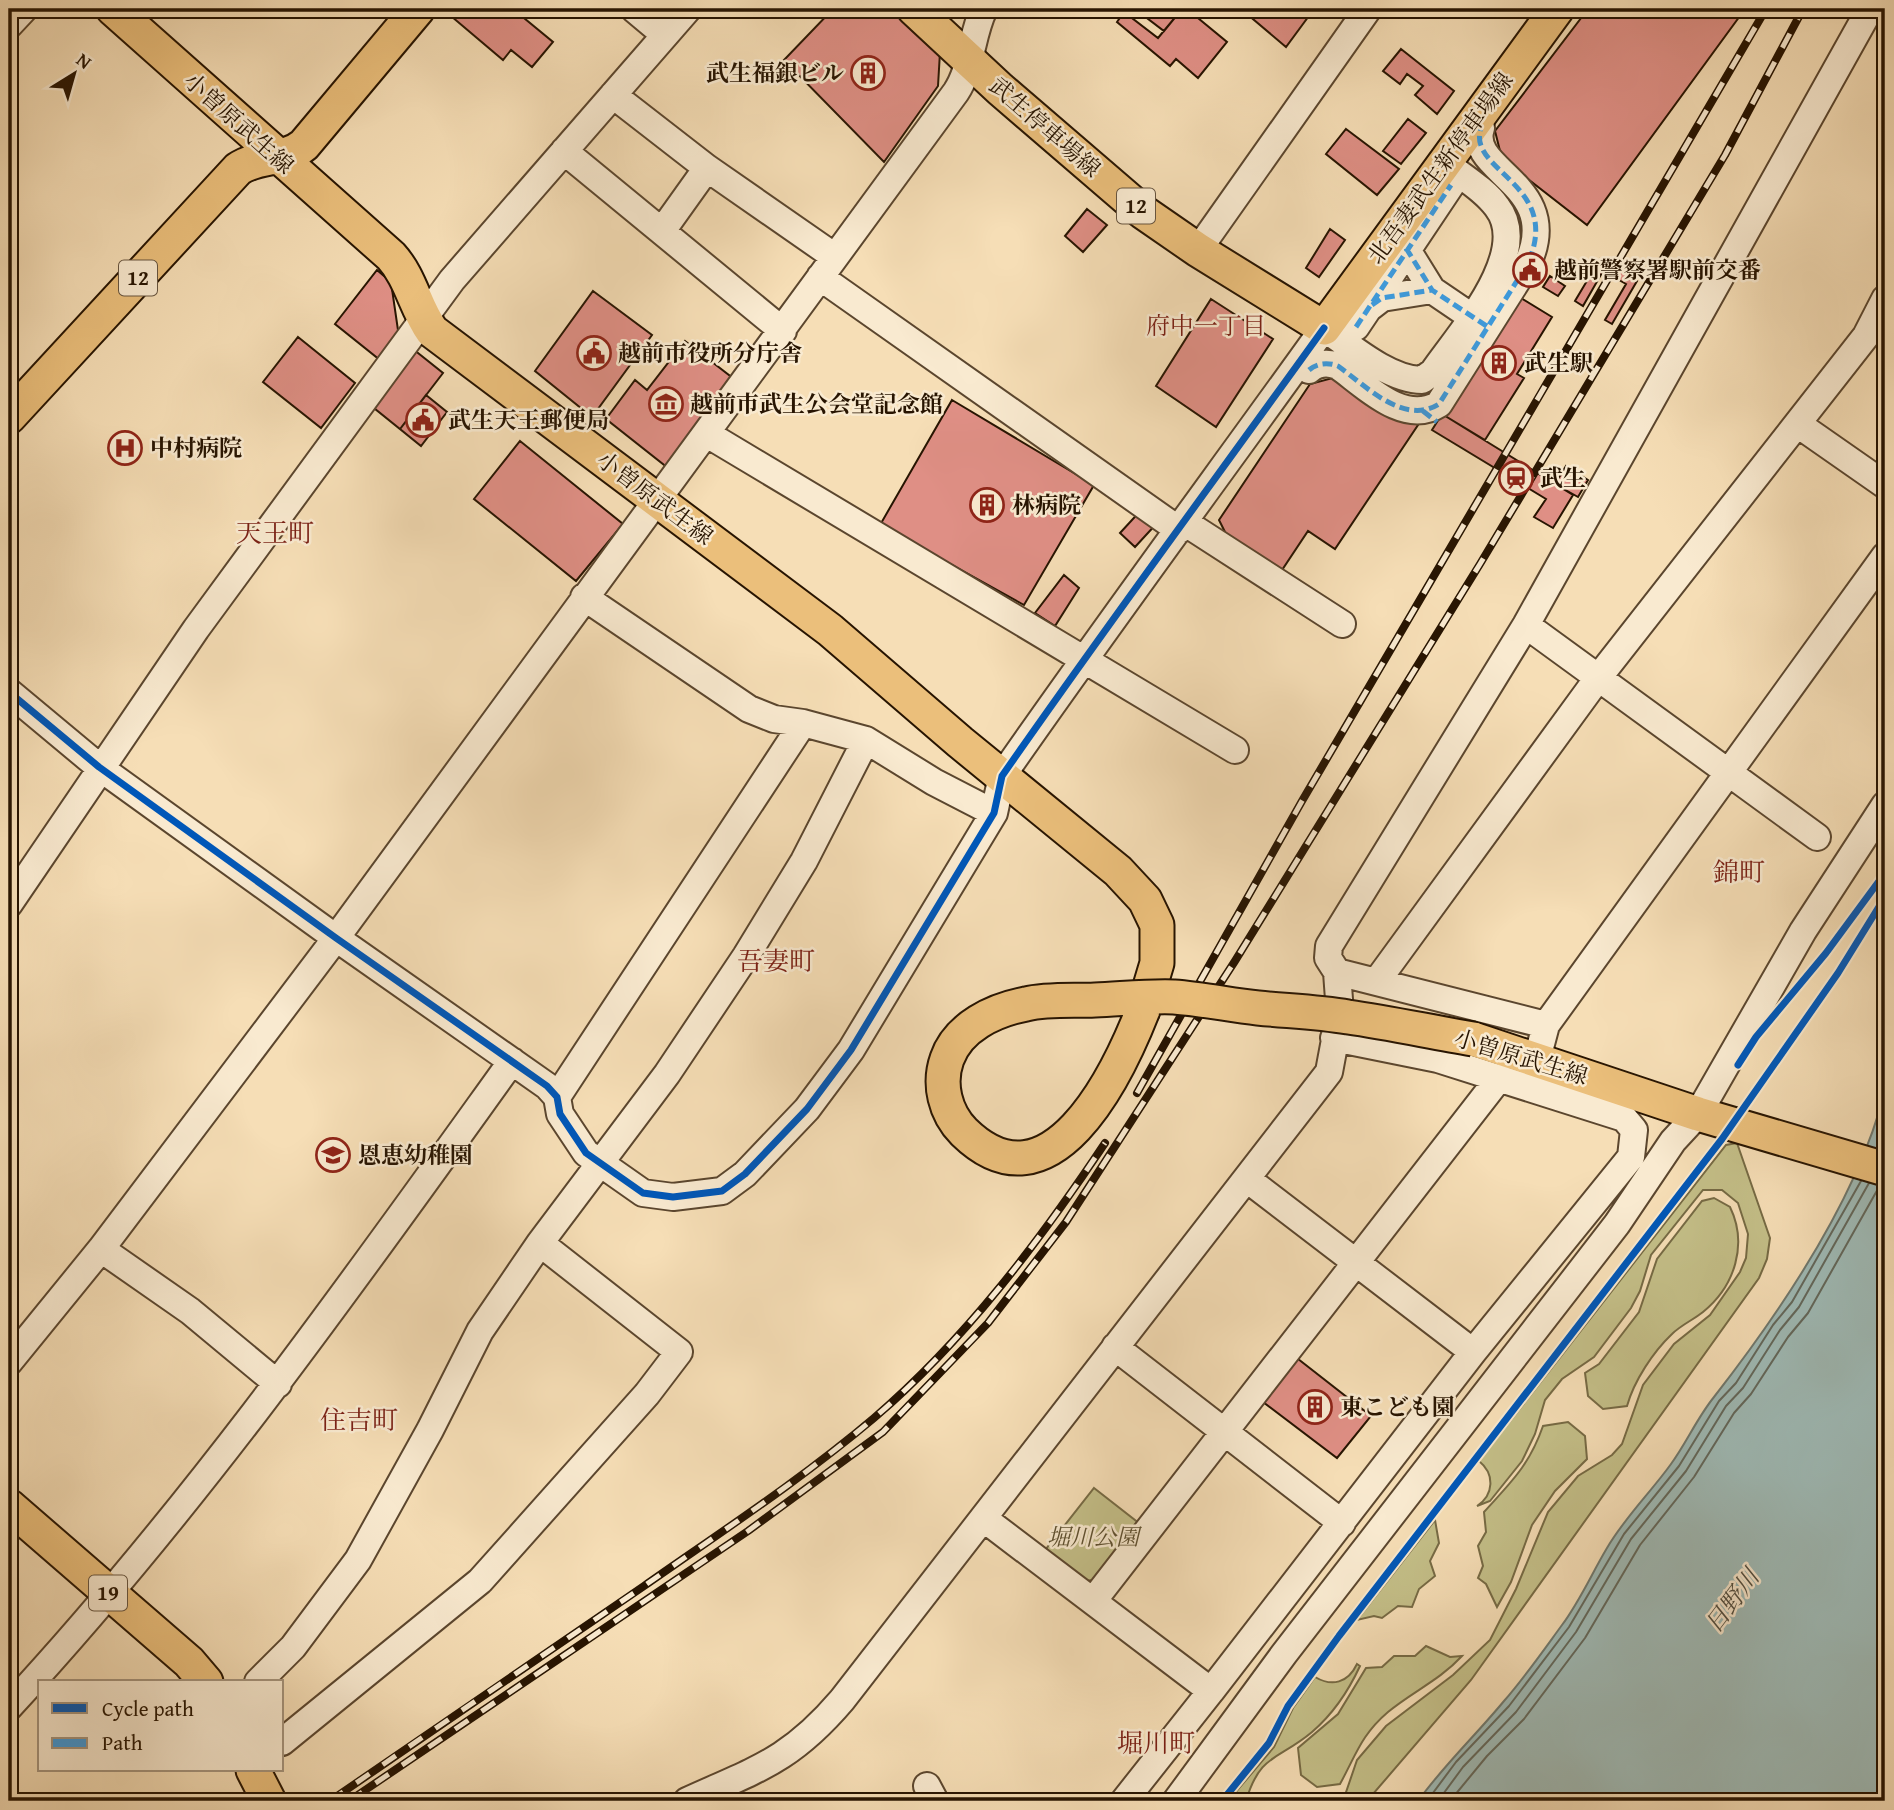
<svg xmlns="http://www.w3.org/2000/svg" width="1894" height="1810" viewBox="0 0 1894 1810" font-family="'Gentium Book Plus','Noto Serif JP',serif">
<rect width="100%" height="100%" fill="#f6deb6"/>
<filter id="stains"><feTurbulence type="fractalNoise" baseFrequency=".00286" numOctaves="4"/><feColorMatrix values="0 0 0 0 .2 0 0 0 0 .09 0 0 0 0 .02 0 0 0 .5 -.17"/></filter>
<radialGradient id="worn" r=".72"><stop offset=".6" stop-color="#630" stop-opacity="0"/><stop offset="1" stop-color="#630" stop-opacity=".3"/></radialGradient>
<path fill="#c4bf88" stroke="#766a44" stroke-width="2" d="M1737,1143l33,95 -3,21 -8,19 -288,402 -104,121h-24l14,-41 29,-34 67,-51 37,-35 26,-51 32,-77 30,-36 34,-21 10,-11 21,-59 31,-41 36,-29 30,-43 6,-14 2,-24 -10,-31 -16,-13h-19l-52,65 -11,36 -9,17 -37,49 -32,22 -17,21 -10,34 -13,27 -32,40 -13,5c17,-11 18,-32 2,-45l247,-316z
M1714,1198l16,9c18,37 5,79 -27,105 -10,8 -22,13 -31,22 -19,18 -38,47 -45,72l-24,3 -15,-13 -3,-23 14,-9 40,-52 18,-53 45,-58z
M1568,1422l17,14 2,23 -32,32 -23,34 -21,57 -14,25 -11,-23 -8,-6 5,-12 -5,-20 8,-14 -2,-20c27,-30 45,-46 59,-86z
M1094,1488l46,36 -43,55 -16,3 -35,-33z
M1435,1520l4,23 -9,18 5,15 -16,13 -7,18 -14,-1 -16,12 -8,-2 -17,4z
M1426,1646l24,11 12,-1c-22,24 -50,36 -74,56 -27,23 -32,43 -48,72l-23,3 -16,-12 -3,-27 40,-34 28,-46 16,-1 12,-11h21z
M1357,1664l3,2c-12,26 -27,48 -48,66 -33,28 -52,21 -66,69h-18l46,-54 19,-39 22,-31c17,10 33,6 42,-13z"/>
<path fill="#9fbbb7" stroke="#6f786e" stroke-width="2" d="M1885,1090v711h-467c26,-36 58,-66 86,-100 21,-24 39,-50 58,-76 18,-24 30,-52 45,-77 18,-31 44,-56 64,-84 16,-22 26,-46 43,-67 67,-86 145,-200 171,-307z"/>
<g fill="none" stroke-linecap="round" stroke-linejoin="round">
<path stroke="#63685c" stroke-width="2" d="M1427,1801l29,-39 53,-56 60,-79 55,-93 55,-68 40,-65 17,-18 37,-58 19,-23 69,-121
M1438,1801l25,-34 53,-55 60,-80 55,-93 55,-68 40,-65 17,-18 37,-58 19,-23 70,-124
M1450,1801l37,-45 37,-37 61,-81 55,-93 54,-68 40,-64 17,-19 37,-57 20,-24 71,-126"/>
</g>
<path fill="#df8f85" stroke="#271401" stroke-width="2" d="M447,9h66l40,33 -21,25 -21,-17 -8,10 -58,-49z
M833,9h56l51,43 -2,34 -54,76 -100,-102z
M1135,9h47l-18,22z
M1182,9h5l40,33 -29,36 -22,-19 -6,7 -53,-44 7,-10 34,26z
M1241,9h73l-28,38z
M1588,9h157l-158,216 -85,-66 -7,-28z
M1401,49l53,42 -17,23 -22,-19 8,-9 -16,-12 -7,10 -17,-13z
M1408,119l18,14 -25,31 -18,-13z
M1346,129l53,40 -22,26 -51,-41z
M1087,209l20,16 -24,27 -18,-16z
M1330,229l15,11 -26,37 -13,-9z
M1600,259l37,22 -25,43 -7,-4 21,-36 -23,-13 -20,35 -8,-5z
M377,270l14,12 8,55 -19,23 -45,-36z
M1550,276l15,10 -7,10 -15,-9z
M593,291l59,44 -60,82 -57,-46z
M1516,295l36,22 -35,57 7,4 -39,62 -43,-26z
M1211,299l62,40 -57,88 -60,-41z
M298,337l57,46 -34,45 -58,-46z
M685,341l49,38 -66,89 -62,-49 29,-39 12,10z
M413,349l30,24 -43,56 -31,-25z
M1340,376l78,49 -83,124 -27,-18 -28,42 -53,-37 -8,-16 91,-136z
M426,395l21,17 -26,34 -21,-17z
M952,400l142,85 -70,120 -144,-80z
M1442,414l131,81 -20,33 -19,-11 12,-18 -114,-69z
M520,441l103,83 -47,57 -102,-82z
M1566,466l22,14 -10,17 -23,-13z
M1143,508l15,14 -23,25 -15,-14z
M1064,575l15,13 -24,38 -20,-13z
M1293,1355l78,61 -34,42 -78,-59z"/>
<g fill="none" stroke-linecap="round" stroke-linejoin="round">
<g stroke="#5b462e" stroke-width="30">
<path id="minor" d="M634,9l31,26
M9,25l15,-16
M613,95l94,73 128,89
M564,151l219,180
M662,231l45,-63
M1406,248l26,42 53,36
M1198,250l170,-241
M820,277l359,253
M1369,308l13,-10 50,-8
M1356,327l95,-142
M1309,370c8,-7 19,-8 29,-4 28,20 66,60 101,38l88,-139c38,-81 -61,-93 -46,-137
M1799,425l86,60
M707,434l528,316
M1184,522l158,102
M584,597l165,112 25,10 29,4 63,17 68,42 60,31
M1526,625l291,212
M9,692l90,75 237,171 211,148 10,11 3,17 26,39 57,40 30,4 49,-6 23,-17 62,-65 44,-59 143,-237 8,-37c105,-151 215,-299 322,-448 26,18 65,52 98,52l11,-8c26,-38 100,-119 64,-165 -13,-18 -36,-31 -53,-45
M9,904l187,-275 256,-349 236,-271
M1377,981l221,-303 268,-342 19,-37
M1546,1025l-209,-53 -9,-14 1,-12 197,-321 344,-616
M1532,1078l14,-53 339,-469
M557,1097l246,-374
M1247,1179l226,173
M101,1249l89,62 88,73
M1115,1347l227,176
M9,1362l92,-113 235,-311 620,-846c16,-24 15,-57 28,-83
M983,1518l228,173 262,-339 158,-195 3,-27 -10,-12 -186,-59 -104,-21
M1093,1601l407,-524
M258,1682l35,-35 65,-87 72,-130 50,-99 60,-88 127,-169 79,-118 58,-95 62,-121
M9,1707c186,-201 344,-425 503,-646
M282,1742l198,-161 167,-187 32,-42 -139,-109
M927,1786l8,15
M687,1801c70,-32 103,-40 155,-101l487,-628 11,-59 -3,-41
M1124,1801l87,-110
M1176,1801l108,-147 333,-430 56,-83 25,-27 105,-183 82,-126"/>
</g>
<g stroke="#271401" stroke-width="37">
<path id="major" d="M113,9l278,247c20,22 24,51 41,75l398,299 130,112 158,129 27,29 12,25v38l-14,47
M914,9l86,80 143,123 55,38 126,78 233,-319
M9,417l229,-248c20,-14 47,-8 66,-24l114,-136
M1473,1039l225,75 187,55
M9,1506l180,156 17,20
M253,1770l16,31"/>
</g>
<use href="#minor" stroke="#f9ead0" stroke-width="26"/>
<use href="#major" stroke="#ebbf7b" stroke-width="33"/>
<g stroke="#271401" stroke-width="8">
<path id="rail" d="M1137,1093l165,-292 464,-792
M330,1801c104,-72 209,-143 314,-215 77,-54 158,-107 230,-168 91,-78 165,-176 231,-275
M349,1801l399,-270 135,-99 105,-109 78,-101 169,-261 245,-397 245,-409 78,-146"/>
</g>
<use href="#rail" stroke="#f9ead0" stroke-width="5" stroke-dasharray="16" stroke-linecap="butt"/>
<g stroke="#271401" stroke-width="37" stroke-linecap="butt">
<path id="major-bridge" d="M1143,1010c-26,66 -93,206 -179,122 -19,-19 -26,-48 -17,-73 11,-32 47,-49 79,-55 21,-5 47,-3 69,-4 26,-1 53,-4 79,-3 28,2 56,8 84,11 30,3 60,4 90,9 42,6 83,15 125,22"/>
</g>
<use href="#major-bridge" stroke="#ebbf7b" stroke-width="33"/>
<path stroke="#3d9add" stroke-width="5" stroke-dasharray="10 5" stroke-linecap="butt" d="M1406,248l26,42 56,37
M1372,305l10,-7 50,-8
M1356,327l95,-142
M1309,370c8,-7 19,-8 29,-4 28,20 66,60 101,38l88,-139c38,-81 -61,-93 -46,-137
M1423,411l14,11"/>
<g stroke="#f9ead0" stroke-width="11">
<path id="cycleway" d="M9,692l90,75 237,171 211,148 10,11 3,17 26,39 57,40 30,4 49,-6 23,-17 62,-65 44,-59 143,-237 8,-37c105,-151 215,-299 322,-448
M1738,1065l18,-28 70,-84 59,-80
M1222,1801l47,-58 19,-37 51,-70 383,-497 116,-166 47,-76"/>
</g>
<use href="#cycleway" stroke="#0057b8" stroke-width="7"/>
</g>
<defs>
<g id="building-ring" transform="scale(1.75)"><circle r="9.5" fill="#f9ead0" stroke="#8f2418" stroke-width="1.5"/><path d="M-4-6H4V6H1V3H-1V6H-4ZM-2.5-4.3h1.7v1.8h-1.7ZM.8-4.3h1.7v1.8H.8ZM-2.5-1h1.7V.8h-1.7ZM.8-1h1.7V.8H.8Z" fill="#8f2418"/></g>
<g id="civic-ring" transform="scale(1.75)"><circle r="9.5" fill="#f9ead0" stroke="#8f2418" stroke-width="1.5"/><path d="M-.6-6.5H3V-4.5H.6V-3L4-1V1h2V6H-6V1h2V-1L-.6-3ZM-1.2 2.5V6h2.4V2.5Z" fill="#8f2418"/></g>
<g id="museum-ring" transform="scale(1.75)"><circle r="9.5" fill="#f9ead0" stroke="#8f2418" stroke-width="1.5"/><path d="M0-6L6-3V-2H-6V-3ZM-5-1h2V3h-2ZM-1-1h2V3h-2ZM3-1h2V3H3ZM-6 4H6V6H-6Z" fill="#8f2418"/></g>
<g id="hospital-ring" transform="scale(1.75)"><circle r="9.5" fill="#f9ead0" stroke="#8f2418" stroke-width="1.5"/><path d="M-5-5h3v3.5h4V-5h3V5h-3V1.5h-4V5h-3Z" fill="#8f2418"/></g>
<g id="station-ring" transform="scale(1.75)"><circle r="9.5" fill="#f9ead0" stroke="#8f2418" stroke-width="1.5"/><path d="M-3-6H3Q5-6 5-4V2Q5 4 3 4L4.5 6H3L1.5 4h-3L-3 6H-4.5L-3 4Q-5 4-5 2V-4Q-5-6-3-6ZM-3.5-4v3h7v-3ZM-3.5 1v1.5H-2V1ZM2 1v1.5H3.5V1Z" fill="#8f2418"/></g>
<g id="school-ring" transform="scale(1.75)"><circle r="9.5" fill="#f9ead0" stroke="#8f2418" stroke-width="1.5"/><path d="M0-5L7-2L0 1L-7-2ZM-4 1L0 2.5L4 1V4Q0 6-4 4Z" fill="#8f2418"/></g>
</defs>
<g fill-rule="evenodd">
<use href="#building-ring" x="868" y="73"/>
<use href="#civic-ring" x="1530" y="270"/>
<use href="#civic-ring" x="594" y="353"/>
<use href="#building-ring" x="1499" y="363"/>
<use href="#museum-ring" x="666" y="404"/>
<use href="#civic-ring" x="423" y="420"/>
<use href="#hospital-ring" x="125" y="448"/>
<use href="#station-ring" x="1516" y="478"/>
<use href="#building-ring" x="987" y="505"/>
<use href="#school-ring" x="333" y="1155"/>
<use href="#building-ring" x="1315" y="1407"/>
</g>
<g text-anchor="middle" stroke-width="5" stroke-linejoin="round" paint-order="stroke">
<g fill="#f9ead0" stroke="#66543f" stroke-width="2">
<rect x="1117" y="188.5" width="38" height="35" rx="5"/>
<rect x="119" y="260.5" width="38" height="35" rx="5"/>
<rect x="89" y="1575.5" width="38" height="35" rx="5"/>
</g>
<g font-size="21" font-weight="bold" fill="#271401">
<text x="1136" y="213">12</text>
<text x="138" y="285">12</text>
<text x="108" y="1600">19</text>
</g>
<g font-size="23" font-weight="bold" fill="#271401" stroke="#f9ead0" text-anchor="start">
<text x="844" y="81" text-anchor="end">武生福銀ビル</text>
<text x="1554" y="278">越前警察署駅前交番</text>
<text x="618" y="361">越前市役所分庁舎</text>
<text x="1524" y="371">武生駅</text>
<text x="690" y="412">越前市武生公会堂記念館</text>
<text x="448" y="428">武生天王郵便局</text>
<text x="150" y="456">中村病院</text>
<text x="1540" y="486">武生</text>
<text x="1012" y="513">林病院</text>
<text x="358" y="1163">恩恵幼稚園</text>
<text x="1340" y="1415">東こども園</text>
</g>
<g font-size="23" fill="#271401" stroke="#f9ead0">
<text transform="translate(239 123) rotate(42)" y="8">小曽原武生線</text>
<text transform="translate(1045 127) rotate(41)" y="8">武生停車場線</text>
<text transform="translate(1440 168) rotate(-54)" y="8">北吾妻武生新停車場線</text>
<text transform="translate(655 498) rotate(37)" y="8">小曽原武生線</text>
<text transform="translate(1521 1057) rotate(17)" y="8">小曽原武生線</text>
</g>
<g font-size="23" font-style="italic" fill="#5e5030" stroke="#f9ead0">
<text x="1093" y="1545">堀川公園</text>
</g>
<g font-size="24" fill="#7a1f14" stroke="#f9ead0">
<text x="1206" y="334">府中一丁目</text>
</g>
<g font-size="24" font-style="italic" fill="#514e41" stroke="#f9ead0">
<text transform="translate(1732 1601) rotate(-53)" y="8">日野川</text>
</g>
<g font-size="26" fill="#7a1f14" stroke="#f9ead0">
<text x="275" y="542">天王町</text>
<text x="1739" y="881">錦町</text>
<text x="776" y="970">吾妻町</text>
<text x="359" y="1429">住吉町</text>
<text x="1156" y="1752">堀川町</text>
</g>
</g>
<rect width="1894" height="1810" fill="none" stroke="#f6deb6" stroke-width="35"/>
<rect x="10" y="10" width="1873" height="1789" fill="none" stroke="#271401" stroke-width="3.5"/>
<rect x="18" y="18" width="1859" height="1775" fill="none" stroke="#271401" stroke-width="2"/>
<rect x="38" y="1680" width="245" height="91" fill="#f9ead0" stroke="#a5947d" stroke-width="2"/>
<rect x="52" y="1703" width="35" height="10" fill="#0057b8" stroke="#a5947d" stroke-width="2"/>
<text x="102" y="1716" font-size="21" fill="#271401">Cycle path</text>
<rect x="52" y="1738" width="35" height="10" fill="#3d9add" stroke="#a5947d" stroke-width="2"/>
<text x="102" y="1750" font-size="21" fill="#271401">Path</text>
<g transform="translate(74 74) rotate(37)" stroke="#f9ead0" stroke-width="5" paint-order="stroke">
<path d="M0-5L12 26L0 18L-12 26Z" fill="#271401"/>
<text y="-10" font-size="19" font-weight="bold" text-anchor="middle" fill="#271401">N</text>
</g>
<rect width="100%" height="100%" filter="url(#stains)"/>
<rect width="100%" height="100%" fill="url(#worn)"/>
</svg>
